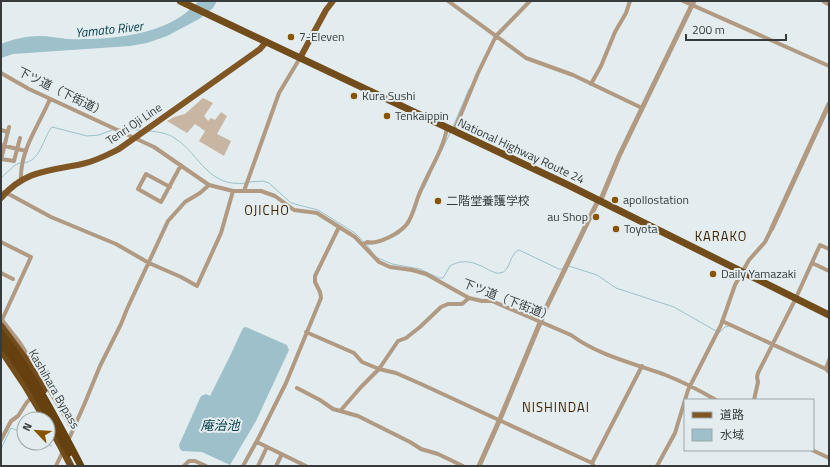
<svg xmlns="http://www.w3.org/2000/svg" width="830" height="467" viewBox="0 0 830 467" font-family="'Titillium Web','Noto Sans JP',sans-serif">
<rect width="100%" height="100%" fill="#e3edef"/>
<path fill="#c8b5a2" d="M203,98l10,5 -9,13 4,5 3,-3 4,2 6,-8 6,4 -10,18 14,7 -7,15 -25,-15 6,-10 -10,-7 -8,9 -20,-12 7,-4 11,-3z"/>
<path fill="#9dc0ca" d="M199,1h18l-4,7 -14,11 -32,17 -20,7 -17,3 -117,8 -12,4v-14c12,-5 25,-8 39,-8 9,0 18,2 27,3 36,1 77,-2 108,-19 9,-5 17,-12 24,-19z
M246,327l41,18 2,5 -33,71 -26,44 -28,-13 -20,-1 -2,-2 -1,-4 22,-49 5,-2 4,2 20,-40 13,-28z"/>
<g fill="none" stroke-linecap="round" stroke-linejoin="round">
<path stroke="#9dc0ca" stroke-width="1" d="M453,127l16,-38
M119,129l21,1
M149,131c10,1 19,2 27,8 25,17 32,49 70,44
M442,150l8,-17
M23,163c18,-1 20,-26 29,-36l35,9 12,-1 13,-5
M1,178l14,-13 5,-2
M249,182l14,-1 6,2 22,20 27,7 37,23 9,9
M424,188l6,-13
M391,238l9,-5
M366,244l7,9
M366,244h7
M378,258l14,6 28,5 19,9h4l7,-12c15,-9 28,-2 41,5 3,1 6,3 9,2 11,-1 9,-20 19,-23l40,19h3
M569,266l28,9 19,13 58,19 42,24
M719,333l6,-6 4,-1
M45,443l7,3
M1,449l10,-21 13,5"/>
<path stroke="#b19a81" stroke-width="4" d="M448,1l78,57 47,17 69,33
M683,1l146,65
M1,73l28,16 125,58 55,38 24,6h28l14,5 19,14 23,3 38,24 24,25 11,5 22,3 14,4 43,24 13,3h10l79,34c27,20 61,28 92,39 18,7 36,16 53,26
M591,84l10,-18 14,-34 11,-19 4,-12
M1,130l7,2
M454,131l24,-58 18,-37 34,-35
M1,145l25,6
M1,159l13,2 6,-23
M1,160l8,-33
M21,179c-1,-29 18,-54 29,-80
M170,187l-24,-13 -8,15 23,13 20,-37
M244,191l35,-98 21,-35
M1,193l4,-1 46,25 65,27 33,19 32,14 16,9 24,-53 12,-42
M1,242l30,15 -30,65
M363,245l4,-3c11,3 33,-9 40,-18 7,-10 9,-24 14,-34 9,-21 22,-40 26,-62
M812,263l17,8
M1,273l12,6
M2,320l18,23 17,27 33,55 4,3
M722,321l104,48 3,3
M306,332l48,21 8,9 17,7 17,4 25,11 171,79 2,3
M826,369l3,-9
M297,388l23,12 13,9 25,7 52,26 11,7 17,5 25,12
M754,400l4,-18 -1,-5 1,-4 37,-73 25,-55 9,4
M341,410l20,-23 18,-18 19,-28 8,-3 14,-11 21,-20 7,-3h14l7,-6
M1,440l10,-19 7,-5 9,-14 5,-5
M68,441l16,-36 16,-39 21,-42 6,-15 41,-88 17,-19 15,-9 9,-8
M257,442l49,24
M812,450l17,8
M592,463l50,-97
M56,466l7,-15
M184,466l5,-5h6l11,5
M243,466l16,-29 27,-54 35,-85 -1,-6 -5,-10v-6l24,-49
M258,466l9,-19
M276,466l6,-12
M657,466l18,-33 13,-43 33,-65 14,-40 14,-25 16,-18 7,-14"/>
<path stroke="#b19a81" stroke-width="5" d="M824,1l5,3
M772,228l57,-124
M479,466l21,-47 47,-113 46,-95 4,-8 5,-6 17,-41 75,-155"/>
<path stroke="#7f5624" stroke-width="6" d="M300,58l26,-48 7,-9
M1,198c24,-28 48,-27 81,-34 14,-3 25,-9 37,-15l141,-100 6,-7"/>
<path stroke="#724c1a" stroke-width="7" d="M180,1l386,183 263,131
M1,326l23,31 20,33
M1,350l23,34 21,35
M48,424l11,19"/>
<path stroke="#724c1a" stroke-width="7" d="M59,443l12,23"/>
<path stroke="#664110" stroke-width="7" d="M1,333c32,41 56,87 80,133
M1,343c27,33 47,73 68,110"/>
</g>
<g fill="#885400" stroke="#e3edef" stroke-width="1.5">
<circle cx="291" cy="37" r="4"/>
<circle cx="354" cy="96" r="4"/>
<circle cx="387" cy="116" r="4"/>
<circle cx="615" cy="200" r="4"/>
<circle cx="438" cy="201" r="4"/>
<circle cx="596" cy="217" r="4"/>
<circle cx="616" cy="229" r="4"/>
<circle cx="713" cy="274" r="4"/>
</g>
<g text-anchor="middle" stroke-width="4" stroke-linejoin="round" paint-order="stroke">
<g font-size="12" fill="#373b3c" stroke="#e3edef" text-anchor="start">
<text x="299" y="41">7-Eleven</text>
<text x="362" y="100">Kura Sushi</text>
<text x="395" y="120">Tenkaippin</text>
<text x="623" y="204">apollostation</text>
<text x="446" y="205">二階堂養護学校</text>
<text x="588" y="221" text-anchor="end">au Shop</text>
<text x="624" y="233">Toyota</text>
<text x="721" y="278">Daily Yamazaki</text>
</g>
<g font-size="12" fill="#373b3c" stroke="#e3edef">
<text transform="translate(62 92) rotate(26)" y="4">下ツ道（下街道）</text>
<text transform="translate(134 124) rotate(-34)" y="4">Tenri Oji Line</text>
<text transform="translate(521 151) rotate(25)" y="4">National Highway Route 24</text>
<text transform="translate(508 300) rotate(21)" y="4">下ツ道（下街道）</text>
<text transform="translate(54 389) rotate(60)" y="4">Kashihara Bypass</text>
</g>
<g font-size="13" font-style="italic" fill="#023a46" stroke="#e3edef">
<text transform="translate(109 29) rotate(-6)" y="5">Yamato River</text>
<text x="220" y="430">庵治池</text>
</g>
<g font-size="13" letter-spacing="1" fill="#3d2302" stroke="#e3edef">
<text x="267" y="215">OJICHO</text>
<text x="721" y="241">KARAKO</text>
<text x="556" y="412">NISHINDAI</text>
</g>
</g>
<rect width="830" height="467" fill="none" stroke="#373b3c" stroke-width="4"/>
<rect x="684" y="399" width="130" height="52" fill="#e3edef" stroke="#9ea6a7"/>
<rect x="692" y="412" width="20" height="6" fill="#7f5624" stroke="#9ea6a7"/>
<text x="720" y="419" font-size="12" fill="#373b3c">道路</text>
<rect x="692" y="429" width="20" height="12" fill="#9dc0ca" stroke="#9ea6a7"/>
<text x="720" y="439" font-size="12" fill="#373b3c">水域</text>
<g transform="translate(36 431) rotate(295)"><circle r="19" fill="#e3edef" stroke="#9ea6a7"/>
<path d="M0-3L7 15L0 10L-7 15Z" fill="#885400"/>
<text y="-6" font-size="11" font-weight="bold" text-anchor="middle" fill="#373b3c">N</text>
</g>
<path d="M686 34v6h100v-6" fill="none" stroke="#373b3c" stroke-width="2"/>
<text x="692" y="34" font-size="12" fill="#373b3c" stroke="#e3edef" stroke-width="3" paint-order="stroke">200 m</text>
</svg>
